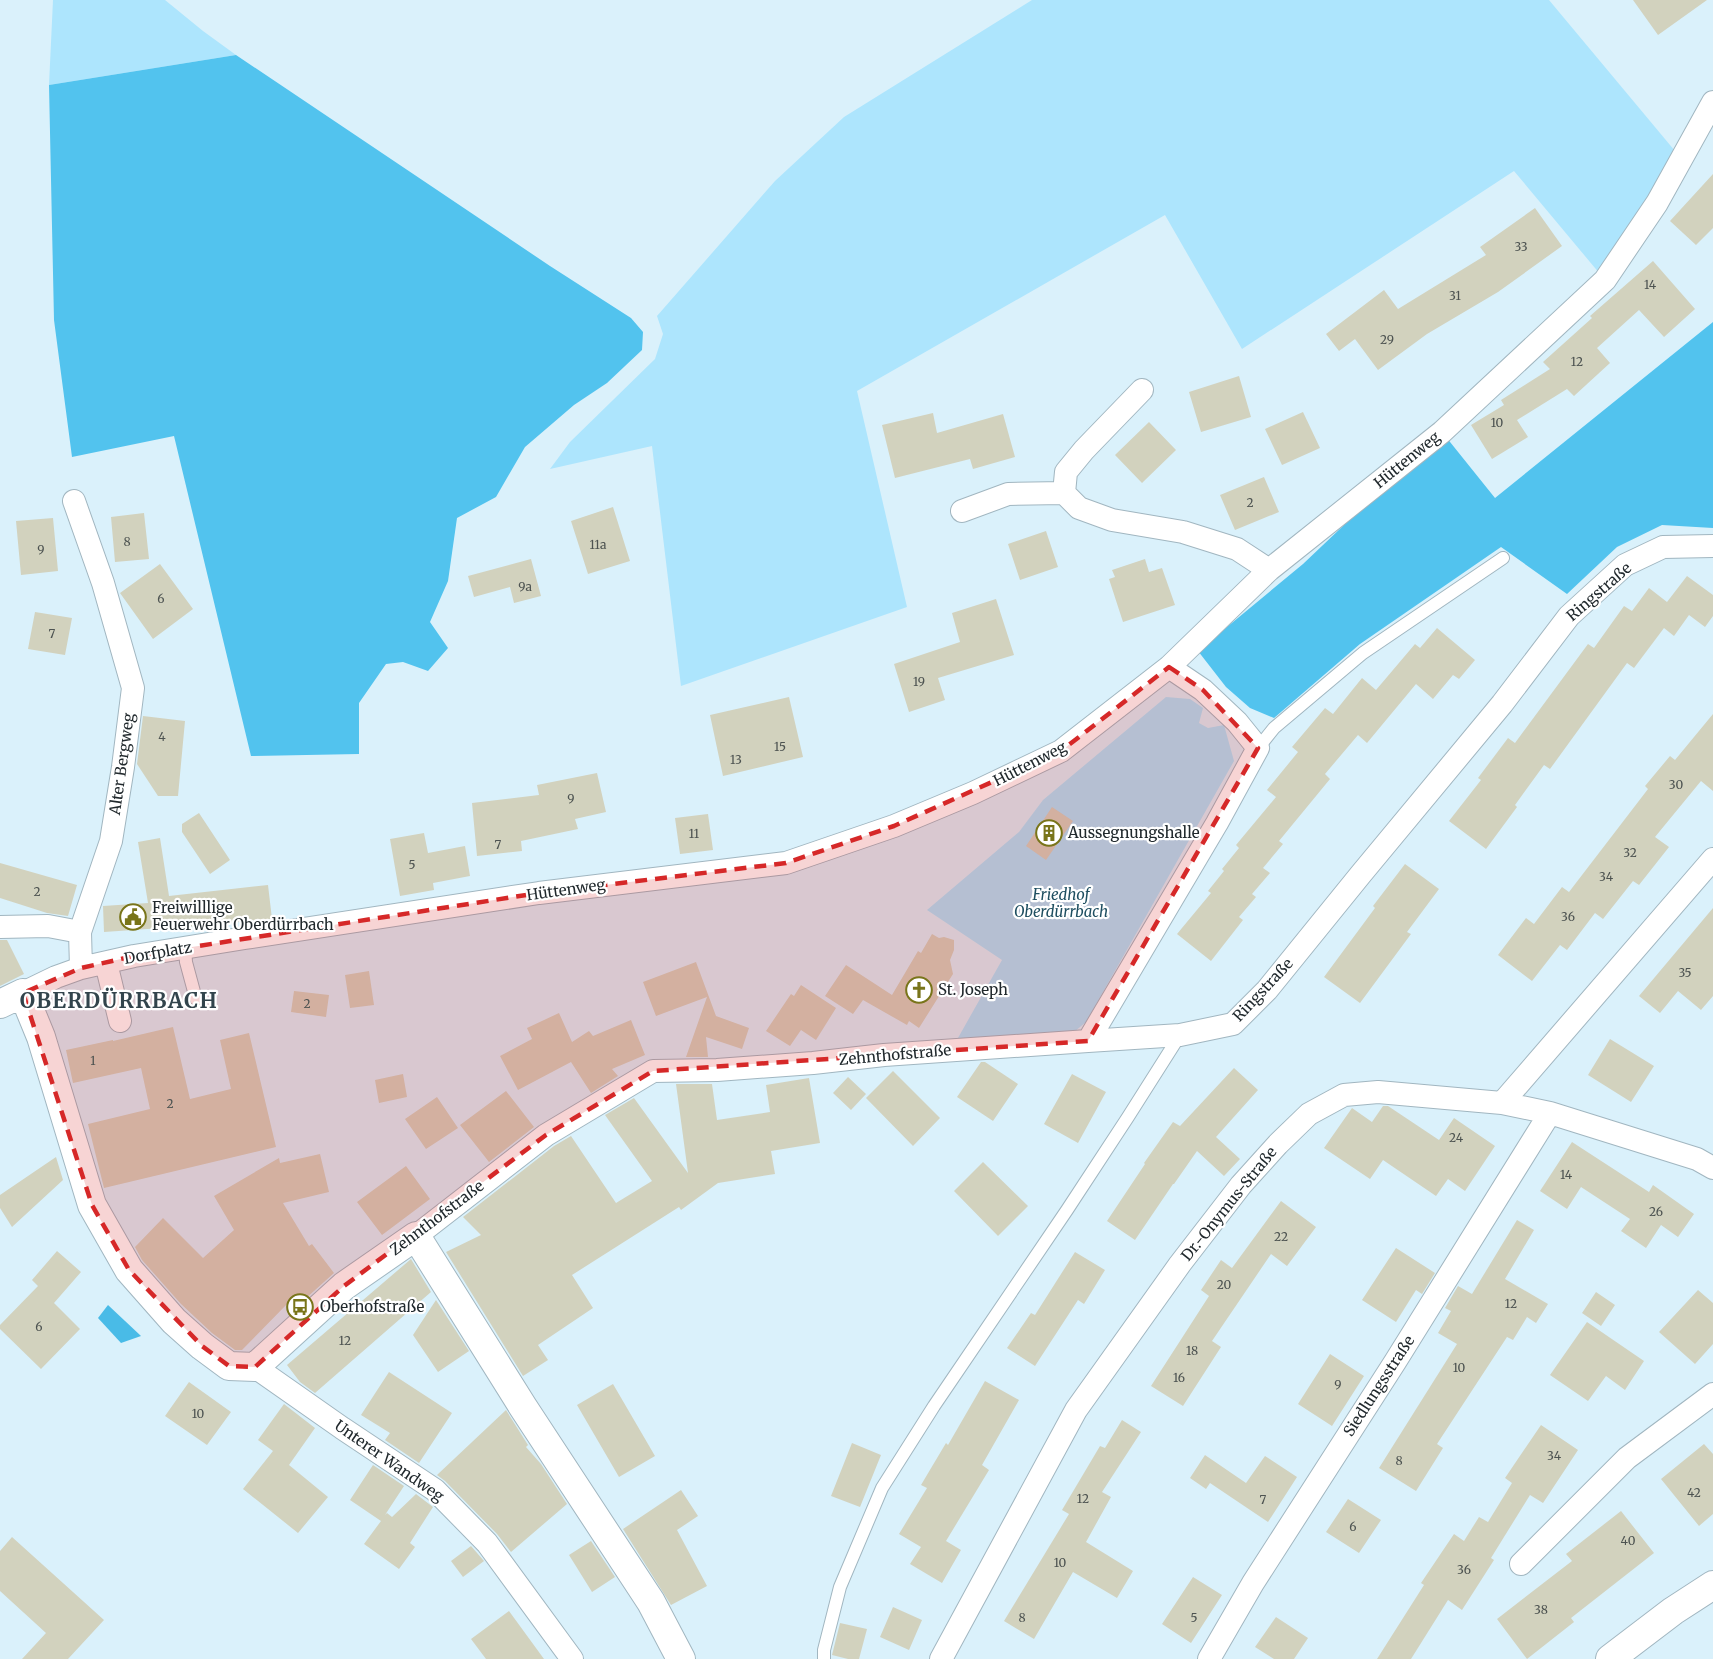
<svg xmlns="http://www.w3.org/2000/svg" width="1713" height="1659" viewBox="0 0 1713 1659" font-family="Merriweather,serif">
<rect width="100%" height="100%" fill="#daf1fb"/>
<path fill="#ade5fd" d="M53,0h112l38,31 33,24 -187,30z
M1032,0h517l131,157 -75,123 -91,-109 -272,178 -77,-134 -308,176 50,216 -226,79 -29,-240 -102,23 20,-27 85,-83 8,-25 -6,-18 118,-135 69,-64z
M1166,697l24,2 13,9 -4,15 9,5 16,-3 10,36 -148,261 -12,10 -120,13 48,-85 -75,-50 92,-78 24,-32z"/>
<path fill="#52c3ee" d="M236,55l314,211 81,52 12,14 -1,18 -35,33 -33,22 -49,42 -29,50 -39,21 -9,63 -18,41 18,26 -20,23 -25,-9 -17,2 -27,39v51l-108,2 -77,-320 -102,21 -18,-137 -5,-235z
M1713,322v206l-51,-3 -45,22 -50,47 -66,-47 -141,97 -86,74 -24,-10 -24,-21 -28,-36 105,-87 139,-132 53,66z"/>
<path fill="#49bbe7" d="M108,1305l33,31 -20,7 -23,-25z"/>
<path fill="#d2d2be" d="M1633,0h74l-49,35z
M1713,174v54l-17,17 -26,-24z
M1535,208l27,38 -64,46 -71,42 -49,36 -23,-31 -16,12 -13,-17 58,-44 14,19 88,-54 -6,-8z
M1653,261l42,48 -31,28 -25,-27 -42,38 13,15 -36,33 -7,-7 -50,31 11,17 -36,22 -21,-34 33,-20 -3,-5 49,-31 -7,-7 49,-44 -2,-2z
M1239,376l12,41 -50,15 -12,-40z
M1303,412l17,36 -38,17 -17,-36z
M933,413l4,20 66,-19 12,43 -42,12 -3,-10 -75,19 -13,-53z
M1149,422l27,28 -34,33 -27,-28z
M1264,477l15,35 -44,18 -15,-35z
M613,507l17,54 -42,13 -17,-53z
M144,513l5,46 -34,3 -4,-45z
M53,518l5,53 -37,4 -5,-54z
M1046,531l12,36 -38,13 -12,-36z
M531,559l10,37 -27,7 -4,-16 -36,10 -6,-21z
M1145,559l4,13 13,-4 13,37 -52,17 -14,-43 6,-2 -3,-7z
M160,564l33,45 -40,30 -33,-46z
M1687,576l26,19v21l-8,11 -16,-12 -15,21 -10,-8 -30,40 -7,-5 -77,106 -6,-4 -29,40 2,2 -31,42 -37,-28 32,-41 -3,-2 30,-40 7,5 73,-99 6,4 30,-42 8,5 17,-23 18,14z
M996,599l18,56 -76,23 7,22 -36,12 -15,-48 66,-22 -8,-29z
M35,612l37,6 -7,37 -37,-6z
M1437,628l38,32 -16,19 -6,-4 -20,24 -17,-15 -49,59 -9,-8 -33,39 5,5 -51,62 4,3 -20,24 7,5 -18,21 4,3 -17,20 4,3 -32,41 -34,-27 34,-41 -3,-2 16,-20 -2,-2 17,-21 -3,-3 40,-48 -9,-7 31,-38 -6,-5 33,-39 8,6 29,-36 14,12 39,-46 5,4z
M789,697l14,60 -80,19 -13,-61z
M1713,714v77l-12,-10 -46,56 14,10 -30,38 -6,-4 -30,38 -8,-6 -28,37 -7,-5 -28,36 -34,-26 28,-37 8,6 28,-37 7,5 79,-103 -3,-3 25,-30 5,4z
M143,716l42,5 -7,75h-20l-21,-32z
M597,773l9,39 -31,7 3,10 -57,12 1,10 -45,5 -5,-53 67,-8 -2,-10z
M1052,807l21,14 -27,39 -20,-14z
M199,813l31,47 -20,14 -28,-42v-8z
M708,814l5,36 -33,4 -5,-36z
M424,833l4,20 37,-7 5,30 -37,7 1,7 -34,6 -10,-57z
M160,838l9,58 99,-11 4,34 -96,9v-1l-72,5 -1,-26 45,-3 -10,-61z
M0,863l77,22 -9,31 -21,-3 -47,-15z
M1405,864l34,25 -32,43 4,2 -51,69 -36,-26 51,-69 -2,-2z
M1713,908v88l-12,14 -23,-19 -18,22 -21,-17z
M932,934l7,4 5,-1 10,3v10l-4,10 3,14 -34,54 -10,-7 -2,4 -44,-25 -10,14 -28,-18 21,-31 46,30 26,-44 3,2z
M0,940h7l17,34 -24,12z
M696,962l20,54 33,12 -7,21 -36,-12 2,20h-22l21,-60 -51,19 -13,-34z
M369,971l5,34 -24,3 -5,-33z
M801,985l35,23 -20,32 -15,-10 -11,16 -24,-15 25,-37 3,2z
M294,991l35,4 -3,22 -35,-5z
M559,1013l13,29 17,-11 4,5 38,-16 14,35 -33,14 6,7 -27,17 -20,-31 -53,28 -18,-34 32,-17 -5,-11z
M173,1027l17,72 41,-10 -11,-49 29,-7 27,114 -172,41 -16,-64 62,-15 -9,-41 -68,15 -7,-33 47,-10v1z
M1610,1039l44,27 -23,36 -43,-27z
M981,1062h4l33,22 -25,37 -36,-24z
M1234,1068l24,22 -42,47 24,22 -16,17 -27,-25 -23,33h-1l-38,56 -28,-19 38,-57 -1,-1 29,-41 7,4z
M893,1071l47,47 -27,28 -47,-48z
M403,1074l4,23 -28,6 -4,-23z
M1072,1074l34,18 -28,51 -34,-19z
M848,1077l18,17 -15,16 -18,-17z
M809,1078l11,65 -49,8 4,23 -57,9 -37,27 -2,-3 -107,68 21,33 -55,37 10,15 -25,16 -77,-124 35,-17 -18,-18 91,-71 17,-10 45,67 36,-22 -47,-66 29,-17 54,75 -12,-89h36l5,36 53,-8 -4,-27z
M506,1091l28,36 -45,35 -29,-37z
M437,1097l21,31 -32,21 -21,-30z
M1383,1106h5l51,34 15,-22 41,28 -30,45 -17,-12 -12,17 -53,-36 -13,19 -46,-31 28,-40 20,14z
M1572,1142l77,50 4,-7 41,29 -16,23 -17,-12 -15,23 -25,-17 9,-12 -49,-32 -14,22 -27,-18z
M320,1154l9,38 -46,11 26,43 3,-2 22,29 -40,36 -5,-7 -47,48h-7l-23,-17 -31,-29 -39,-44 -7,-13 28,-29 40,40 31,-28 -20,-34 65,-38 1,5z
M56,1157l7,23 -51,47 -12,-19v-13z
M983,1162l45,44 -30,30 -44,-45z
M406,1166l24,33 -48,36 -25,-33z
M1281,1201l35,26 -29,39 -16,-12 -59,87 9,6 -38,59 -32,-20 58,-90 -8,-6 20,-30 11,8z
M1517,1220l17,10 -29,49 43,25 -12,19 -9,-6 -14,23 -6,-3 -70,107 6,4 -27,43 -37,-23 78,-124 -19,-11 13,-22 -6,-3 13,-22 14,8z
M1396,1248l39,25 -13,21 -6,-4 -20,32 -34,-22z
M57,1251l24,21 -27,31 26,26 -39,40 -41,-40v-4l38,-39 -6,-6z
M1075,1252l30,18 -21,34 -6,-4 -43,66 -28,-18 24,-35 4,2z
M411,1259l20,33 -116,101 -15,-11 -13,-17z
M1698,1290l15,13v41l-18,20 -36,-32z
M1596,1292l19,13 -14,21 -19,-13z
M436,1300l33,51 -31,21 -25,-37z
M1587,1322l57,39 -19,29 -19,-14 -18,25 -38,-26z
M1330,1354l34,22 -32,50 -34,-22z
M389,1372l63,41 -33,50 -34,-23 5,-7 -29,-18z
M985,1381l34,19 -37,65 7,5 -43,71 15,9 -19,33 -32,-19 11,-17 -22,-13 28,-46 -6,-3 25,-42 2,2z
M189,1382l42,30 -24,33 -42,-29z
M613,1384l42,72 -36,21 -42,-72z
M284,1404l31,24 -26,37 39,32 -30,36 -55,-44 30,-38 -15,-11z
M506,1410l22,35 -2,2 15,17 26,40 -56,48 -14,-18 -52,-53 -8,-6z
M1122,1420l19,12 -39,60 9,5 -25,45 47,29 -16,27 -44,-26 -39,67 -30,-18 65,-107 -7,-4 38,-64 5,2z
M1541,1425l37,25 -35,53 -13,-8 -39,63 3,2 -32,50 -14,-10 -37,59h-34l47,-74 -3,-2 33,-49 10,7 15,-24 9,5 24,-39 -7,-5z
M852,1443l29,12 -21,52 -29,-11z
M1704,1444l9,10v60l-14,12 -38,-47z
M1205,1455l41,28 19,-27 32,21 -29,45 -58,-39 -4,6 -16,-11z
M373,1465l31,21 -19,29 2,-2 5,4 24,-23 17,13 -23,36 5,4 -16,22 -35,-25 17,-23 -31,-21z
M681,1490l17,26 -21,14 30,56 -36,19 -48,-76z
M1348,1499l33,21 -22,33 -33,-21z
M1621,1511l33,42 -83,65 3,4 -47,37 -30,-40 75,-58 -6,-7z
M12,1537l92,83 -36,39h-46l24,-26 -46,-42v-40z
M591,1541l24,36 -23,15 -23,-37z
M471,1546l13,15 -21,16 -12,-16z
M1193,1577l29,18 -31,48 -29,-19z
M893,1607l29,13 -13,30 -29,-13z
M509,1611l35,48h-58l-15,-20z
M1276,1617l32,21 -14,21h-20l-19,-12z
M840,1623l27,6 -8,30h-11l-16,-4z"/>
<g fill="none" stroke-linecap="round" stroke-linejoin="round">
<g stroke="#a1b6c0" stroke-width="14">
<path id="service" d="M1258,748l16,-20 89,-75 140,-95
M185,948l1,14 10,37
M824,1659v-9l16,-63 42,-99 52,-82 133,-196 61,-93 52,-82"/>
</g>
<g stroke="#a1b6c0" stroke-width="24">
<path id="minor" d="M1142,390l-58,60 -18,22 -2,21 15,15 33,12 71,12 54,17 32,21
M962,511l46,-17 56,-1
M1169,667l34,23 34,32 21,26 -41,75 -129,218 92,-6 53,-11 34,-34 94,-116 141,-170 67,-88 56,-51 38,-18 50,-1
M0,927l48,-1 32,6
M106,963l14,58
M81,968l53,-12 111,-18 294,-45 247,-30 108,-37 79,-33 88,-42 108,-84 100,-97 173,-138 163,-152 52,-77 56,-101
M23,993l33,-16 25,-9 -1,-36 31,-91 12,-74 10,-79 -30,-105 -29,-82
M1502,1103l211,-244
M416,1236l130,-101 107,-64 64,-1 96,-7 71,-8 204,-14
M255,1367l87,61 93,62 52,53 85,116
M1521,1564l106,-106 86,-64
M941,1659l135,-249 104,-146 61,-79 37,-41 31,-30 35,-19 34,-3 124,11 48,10 147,46 16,9
M1209,1659l44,-76 142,-221 155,-249"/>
</g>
<g stroke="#a1b6c0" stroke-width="30">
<path id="tertiary" d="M0,1004l23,-11 18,44 51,168 37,65 45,51 28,25 27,20 26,1 89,-81 72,-50 107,171 128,195 30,57
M1610,1659l63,-48 40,-26"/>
</g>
<use href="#service" stroke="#fff" stroke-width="12"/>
<use href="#minor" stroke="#fff" stroke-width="22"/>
<use href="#tertiary" stroke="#fff" stroke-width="28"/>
</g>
<path fill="#d62828" fill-opacity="0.2" stroke="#d62828" stroke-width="4.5" stroke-dasharray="12 8" stroke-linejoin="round" d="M1169,667l34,23 55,58 -170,293 -435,30 -107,64 -202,151 -89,81 -26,-1 -27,-20 -73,-76 -37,-65 -69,-212 58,-25 53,-12 405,-63 247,-30 108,-37 167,-75z"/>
<defs>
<g id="building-ring" transform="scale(1.35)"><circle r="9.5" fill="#fff" stroke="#79751a" stroke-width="1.5"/><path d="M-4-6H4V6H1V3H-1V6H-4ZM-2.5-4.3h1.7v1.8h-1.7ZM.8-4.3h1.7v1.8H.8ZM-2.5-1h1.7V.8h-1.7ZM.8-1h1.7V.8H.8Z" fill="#79751a"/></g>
<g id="civic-ring" transform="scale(1.35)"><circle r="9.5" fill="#fff" stroke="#79751a" stroke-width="1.5"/><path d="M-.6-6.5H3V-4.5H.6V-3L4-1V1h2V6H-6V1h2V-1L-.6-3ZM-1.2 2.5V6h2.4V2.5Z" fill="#79751a"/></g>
<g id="church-ring" transform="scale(1.35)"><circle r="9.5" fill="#fff" stroke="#79751a" stroke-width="1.5"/><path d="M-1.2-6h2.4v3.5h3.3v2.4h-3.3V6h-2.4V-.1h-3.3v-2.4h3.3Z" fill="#79751a"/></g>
<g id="bus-ring" transform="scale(1.35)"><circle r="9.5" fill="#fff" stroke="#79751a" stroke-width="1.5"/><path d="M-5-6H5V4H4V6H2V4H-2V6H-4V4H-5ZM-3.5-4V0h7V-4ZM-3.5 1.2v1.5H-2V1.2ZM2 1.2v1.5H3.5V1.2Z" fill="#79751a"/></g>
</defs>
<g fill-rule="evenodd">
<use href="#building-ring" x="1049" y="833"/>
<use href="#civic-ring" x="133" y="917"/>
<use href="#church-ring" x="919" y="990"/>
<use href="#bus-ring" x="300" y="1307"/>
</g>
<g text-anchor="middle" stroke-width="4.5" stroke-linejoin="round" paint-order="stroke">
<g font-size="12" fill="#4d5351">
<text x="1521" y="251">33</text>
<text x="1650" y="289">14</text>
<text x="1455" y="300">31</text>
<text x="1387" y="344">29</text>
<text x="1577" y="366">12</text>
<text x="1497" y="427">10</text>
<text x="1250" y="507">2</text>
<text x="127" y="546">8</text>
<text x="598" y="549">11a</text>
<text x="41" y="554">9</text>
<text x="525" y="591">9a</text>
<text x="161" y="603">6</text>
<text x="52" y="638">7</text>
<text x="919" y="686">19</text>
<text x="162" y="741">4</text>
<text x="780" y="751">15</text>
<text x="736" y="764">13</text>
<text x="1676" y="789">30</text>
<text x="571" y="803">9</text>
<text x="694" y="838">11</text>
<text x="498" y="849">7</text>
<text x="1630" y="857">32</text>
<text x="412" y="869">5</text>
<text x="1606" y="881">34</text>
<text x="37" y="896">2</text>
<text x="1568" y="921">36</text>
<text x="1685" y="977">35</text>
<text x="307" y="1008">2</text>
<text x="93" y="1065">1</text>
<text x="170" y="1108">2</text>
<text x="1456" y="1142">24</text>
<text x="1566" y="1179">14</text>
<text x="1656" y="1216">26</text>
<text x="1281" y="1241">22</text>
<text x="1224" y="1289">20</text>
<text x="1511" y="1308">12</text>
<text x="39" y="1331">6</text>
<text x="345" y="1345">12</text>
<text x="1192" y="1355">18</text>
<text x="1459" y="1372">10</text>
<text x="1179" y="1382">16</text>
<text x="1338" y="1389">9</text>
<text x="198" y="1418">10</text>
<text x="1554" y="1460">34</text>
<text x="1399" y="1465">8</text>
<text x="1694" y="1497">42</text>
<text x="1083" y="1503">12</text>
<text x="1263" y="1504">7</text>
<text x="1353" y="1531">6</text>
<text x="1628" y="1545">40</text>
<text x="1060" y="1567">10</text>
<text x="1464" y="1574">36</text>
<text x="1541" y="1614">38</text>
<text x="1022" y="1622">8</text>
<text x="1194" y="1622">5</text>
</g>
<g font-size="15" fill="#21292d" stroke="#fff">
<text transform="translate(1407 460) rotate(-39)" y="5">Hüttenweg</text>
<text transform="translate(1599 592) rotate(-41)" y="5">Ringstraße</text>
<text transform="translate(122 764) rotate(-82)" y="5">Alter Bergweg</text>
<text transform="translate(1030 764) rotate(-27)" y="5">Hüttenweg</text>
<text transform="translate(566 890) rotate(-8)" y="5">Hüttenweg</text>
<text transform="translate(158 953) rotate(-10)" y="5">Dorfplatz</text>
<text transform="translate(1263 990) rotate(-47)" y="5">Ringstraße</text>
<text transform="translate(895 1055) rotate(-5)" y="5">Zehnthofstraße</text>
<text transform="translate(1229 1204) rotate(-51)" y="5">Dr.-Onymus-Straße</text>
<text transform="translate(437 1218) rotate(-37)" y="5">Zehnthofstraße</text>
<text transform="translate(1379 1386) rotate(-57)" y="5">Siedlungsstraße</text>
<text transform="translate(389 1461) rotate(35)" y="5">Unterer Wandweg</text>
</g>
<g font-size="15" fill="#21292d" stroke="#fff" text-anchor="start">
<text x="1068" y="838">Aussegnungshalle</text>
<text x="152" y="913">Freiwilllige<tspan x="152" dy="17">Feuerwehr Oberdürrbach</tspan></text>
<text x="938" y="995">St. Joseph</text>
<text x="320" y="1312">Oberhofstraße</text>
</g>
<g font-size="15" font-style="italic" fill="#1e4e60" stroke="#fff">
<text x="1061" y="900">Friedhof<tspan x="1061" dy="17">Oberdürrbach</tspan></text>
</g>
<g font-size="21" font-weight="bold" letter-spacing="1.5" fill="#32444c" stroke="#fff">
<text x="119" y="1008">OBERDÜRRBACH</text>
</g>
</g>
</svg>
